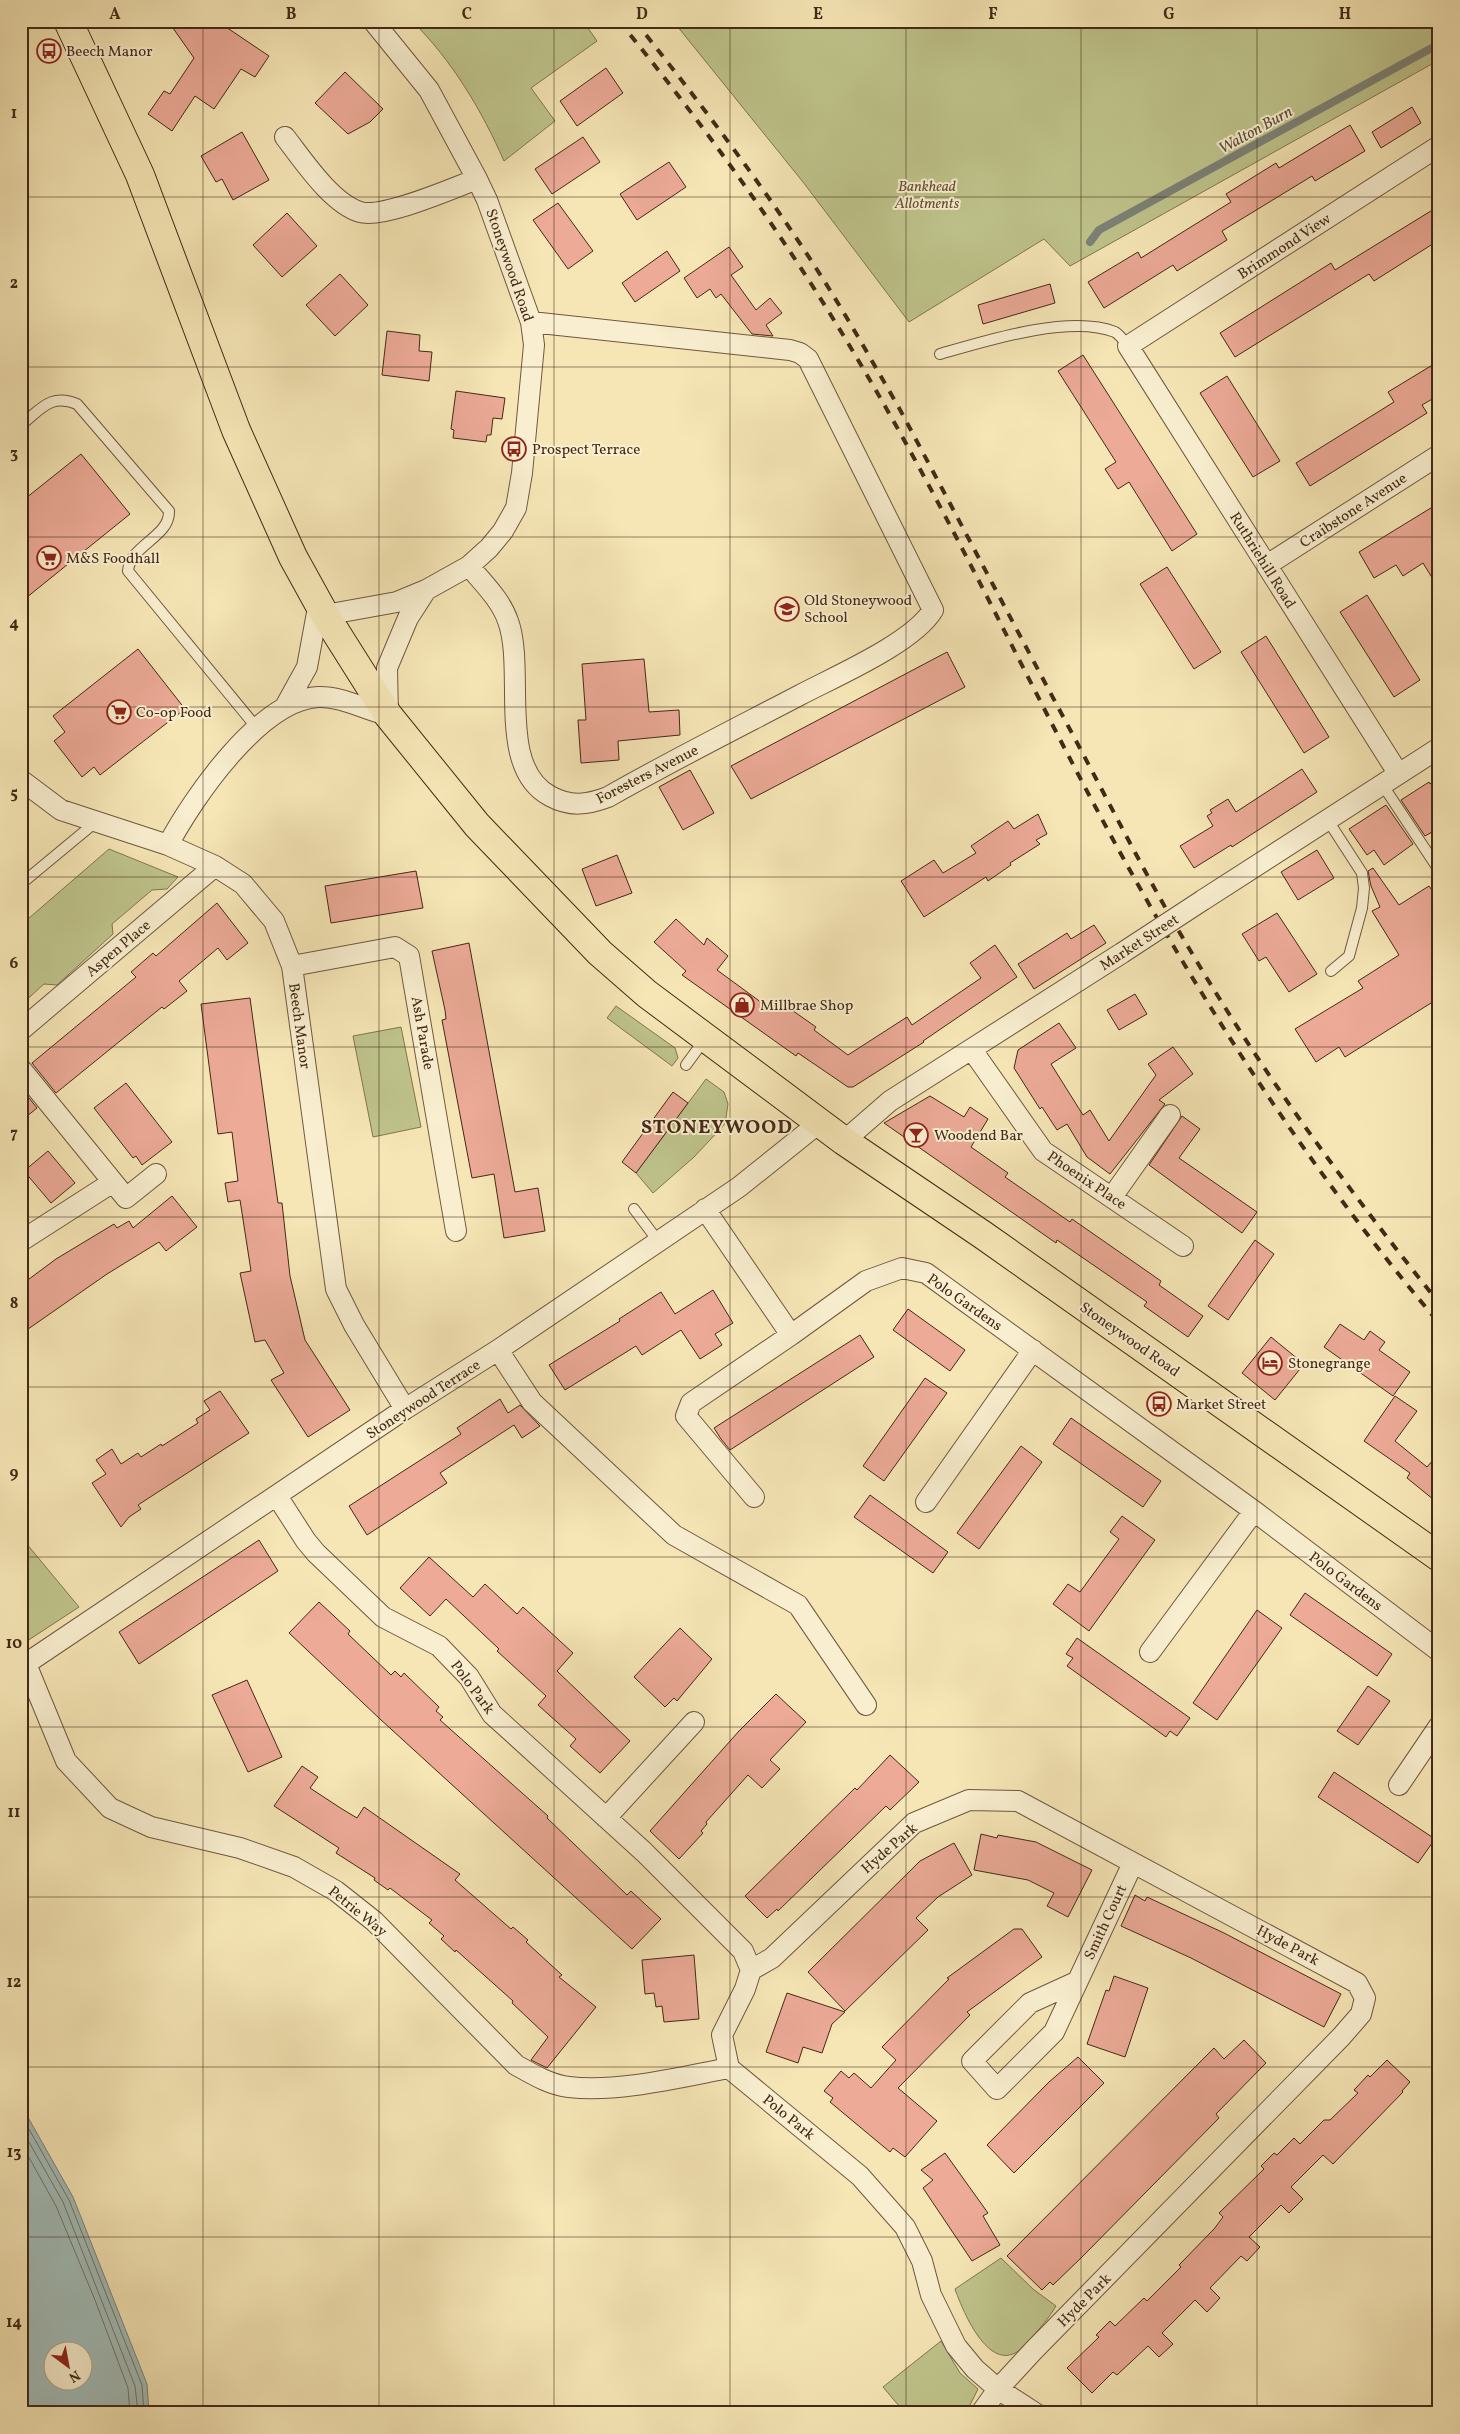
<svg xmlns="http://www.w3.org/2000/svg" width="1460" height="2434" viewBox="0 0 1460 2434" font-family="Vollkorn,serif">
<rect width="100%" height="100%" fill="#f6e6b6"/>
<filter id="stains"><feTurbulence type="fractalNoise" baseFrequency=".004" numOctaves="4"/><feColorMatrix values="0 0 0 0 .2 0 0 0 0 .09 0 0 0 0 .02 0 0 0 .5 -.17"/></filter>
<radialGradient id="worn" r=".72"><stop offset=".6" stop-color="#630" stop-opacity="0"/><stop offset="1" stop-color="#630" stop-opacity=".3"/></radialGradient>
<path fill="#bfc48c" stroke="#827650" d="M412,21h171l14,20 -66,47 24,33 -51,40c-22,-50 -52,-101 -92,-140z
M673,21h766v39l-369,206 -26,-27 -135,83 -106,-140z
M109,849l69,28 -11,12 -15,1 -40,34 1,10 -56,51 -13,-1 -23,21v-80z
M616,1006l59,42 3,10 -6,8 -65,-48z
M401,1027l20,100 -48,10 -20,-101z
M706,1079l18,13 4,12 -3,20 -31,33 -41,36 -17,-20z
M21,1537l58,70 -58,38z
M1001,2258l32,31 23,17c-7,12 -15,21 -24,31 -5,5 -11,13 -17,16 -29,15 -53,-44 -60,-64z
M941,2341l19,32 18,16 -12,24h-61l-22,-26z"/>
<path fill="#a2bdb9" stroke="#7c8277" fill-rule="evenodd" d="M21,2105l52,92 74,187 2,29h-128zM52,2352h30v30h-30z"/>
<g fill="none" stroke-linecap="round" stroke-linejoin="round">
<path stroke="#737367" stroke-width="1" d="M21,2115l48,85 73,185 2,28
M21,2128l42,74 72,184 3,27
M21,2143l35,63 39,94 33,88 2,25"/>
<path stroke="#7c8277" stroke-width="8" d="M1090,242l9,-12 340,-186"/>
</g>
<path fill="#ecaa97" stroke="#442915" d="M168,21h49l52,35 -14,21 -14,-8 -27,40 -19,-13 -23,35 -24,-17 16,-23 6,3 24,-36z
M606,68l17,25 -46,33 -17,-25z
M345,72l38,37 -13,13 -22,12 -33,-31z
M1412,107l9,16 -40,25 -9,-16z
M1350,125l15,26 -50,30 -3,-5 -90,55 5,9 -50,31 -4,-6 -69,43 -16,-26 50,-30 3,6 90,-56 -5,-8 50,-31 3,5z
M242,132l27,48 -36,20 -11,-21 -6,3 -15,-26z
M583,137l17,25 -48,32 -17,-25z
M669,162l17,25 -49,33 -17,-26z
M558,203l35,48 -25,18 -35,-49z
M1439,206v34l-65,41 -5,-7 -134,83 -15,-24 111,-70 4,7z
M287,213l30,33 -35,31 -29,-32z
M729,247l14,20 -12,8 25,35 14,-12 12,15 -16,12 7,11 -21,-2 -31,-40 -5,4 -6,-9 -13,9 -13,-20z
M667,251l13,20 -45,31 -13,-19z
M340,274l28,31 -33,31 -29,-31z
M1050,284l5,19 -72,21 -5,-19z
M387,331l33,4 -1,16 13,1 -3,29 -47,-6z
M1083,355l114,179 -25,17 -43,-69 -11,7 -13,-20 11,-7 -58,-91z
M1439,361v34l-17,10 5,8 -117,73 -14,-23 98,-61 -6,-10z
M1227,376l53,85 -27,16 -53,-84z
M456,391l49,7 -3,21 -9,-1 -2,17h-4l-1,7 -33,-4 1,-8 -3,-1z
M81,454l49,60 -109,88v-100z
M1439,503v86l-16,-26 -20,13 -7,-11 -22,13 -15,-26z
M1167,567l54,85 -27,17 -54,-85z
M1367,595l53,85 -26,17 -54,-85z
M1266,636l63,101 -25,16 -63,-101z
M138,649l47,60 -85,66 -6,-8 -12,10 -28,-36 11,-9 -12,-16z
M947,652l18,35 -214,112 -20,-33z
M644,659l5,53 30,-2 1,25 -62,6 1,19 -38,3 -3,-43h8l-4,-56z
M1302,769l15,23 -85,55 -1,-2 -37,23 -14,-22 33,-20 -6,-10 5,-3 -2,-3 18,-11 8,13z
M690,770l24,43 -31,17 -24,-43z
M1439,779v49l-14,8 -24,-36 28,-18 1,2z
M1386,805l27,39 -29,21 -10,-15 -7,5 -18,-26z
M1038,814l9,20 -11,6 4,4 -30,19 1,2 -23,16 -2,-4 -62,40 -23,-36 33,-21 9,13 33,-20 -5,-7 37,-25 6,8z
M1317,850l17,28 -36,22 -17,-28z
M617,855l15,38 -36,13 -14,-37z
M1373,868l26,37 30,-19 10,14v98l-94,59 -6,-10 -23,15 -21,-33 68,-41 -5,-7 41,-26 -27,-44 8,-4 -9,-21 -3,-15z
M416,871l7,37 -92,15 -6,-37z
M217,903l31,40 -21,17 -9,-12 -39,33 8,10 -23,18 -2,-2 -106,86 -24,-30 104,-86 -5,-5 22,-19 3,3z
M1277,913l40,61 -28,18 -23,-35 -7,4 -17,-27z
M676,919l28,26 3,-7 21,18 -11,14 56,41 6,-10 37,26 -2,3 34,25 59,-38 5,8 69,-47 -11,-15 25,-18 22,32 -94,64 1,1 -71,45h-5l-50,-34 -2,3 -114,-81 4,-4 -32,-29z
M1094,925l12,18 -72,46 -16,-25 49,-31 4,6z
M469,943l46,249 23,-4 7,43 -41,7 -10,-64 -22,4 -30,-158 4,-1 -1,-9 -13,-59z
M1135,994l12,20 -28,16 -12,-20z
M250,998l28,205h4l8,73 15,64 45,70 -42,27 -37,-57 13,-7 -19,-33 -10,2 -15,-69 11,-2 -11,-71 -12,2 -3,-19 13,-2 -6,-49 -14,2 -6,-46 -11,-84z
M1059,1023l17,25 -25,16 32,51 7,-5 19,31 47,-66 -8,-11 25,-17 20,27 -34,26 6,4 -55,70 -23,-17 -20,-33 -10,6 -15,-23 -2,2 -26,-41 4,-18z
M126,1083l46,59 -30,23 -6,-9 -3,2 -39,-50z
M21,1088l16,20 -16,13z
M673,1092l15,11 -52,70 -14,-11z
M930,1096l34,21 6,-10 18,12 -17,28 37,26 -3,4 65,45 2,-3 89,62 -2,4 44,31 -15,21 -44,-31 3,-4 -90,-62 -1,3 -172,-120z
M1182,1116l18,13 -21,29 78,54 -15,21 -93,-68z
M48,1151l27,32 -24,20 -27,-32z
M172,1196l25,31 -31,24 -7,-9 -52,32 -86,60v-49l35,-26 58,-35 3,4 12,-7 4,7z
M1255,1240l19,14 -46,66 -20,-14z
M713,1290l20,33 -18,11 7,11 -22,14 -19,-29 -39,25 -6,-9 -71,44 -16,-25 71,-44 -1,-2 42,-27 14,22z
M908,1309l57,41 -15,21 -57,-41z
M1340,1324l24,16 6,-9 15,11 -6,8 31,22 -17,24 -69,-49z
M860,1335l14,22 -144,93 -9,-11 -7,-11z
M1271,1337l33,27 -29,36 -33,-27z
M925,1378l22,15 -63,88 -21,-15z
M220,1391l29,42 -111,72 3,4 -12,8 -8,10 -29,-44 14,-9 -10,-14 16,-11 9,15 17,-11 3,4 20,-13 1,2 36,-23 -2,-4 14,-9 -6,-9z
M1395,1396l22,15 -22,30 32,26 12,-14v51l-32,-26 3,-5 -46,-32z
M500,1399l8,14 12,-8 20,21 -18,12 -8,-13 -74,48 7,10 -80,52 -18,-29 112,-72 -4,-6z
M1071,1418l90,63 -18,26 -90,-63z
M1021,1446l21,16 -63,87 -22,-16z
M870,1495l78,57 -15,21 -79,-56z
M1122,1516l33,24 -66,91 -36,-27 15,-20 12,8 39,-53 -9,-7z
M259,1540l19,31 -139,93 -20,-32z
M429,1557l44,40 12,-13 32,30 6,-7 50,46 -16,18 73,70 -30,32 -30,-27 6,-7 -38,-34 8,-9 -49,-45 2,-2 -53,-50 -16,17 -30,-28z
M1305,1593l87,61 -15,22 -87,-61z
M319,1602l31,29 -2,3 43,41 4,-4 6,6 3,-4 35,34 -3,4 7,6 -3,3 108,96 -1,2 80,77 4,-4 30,28 -29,30 -252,-230 -91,-86z
M1257,1610l25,18 -65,92 -24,-17z
M680,1628l32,31 -35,42 -3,-3 -9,9 -31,-30z
M1077,1638l113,80 -13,18 -7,-5 -4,6 -99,-71 6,-8 -7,-4z
M247,1680l35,77 -34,15 -36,-77z
M1368,1686l22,15 -32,44 -21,-14z
M776,1694l30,28 -36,38 10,9 -18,19 -14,-13 -42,47 1,2 -6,7 2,2 -24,26 -29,-28 89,-100z
M890,1755l29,27 -29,28 -4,-4 -108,105 -1,-2 -10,9 -22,-22 110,-108 2,2z
M302,1766l16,11 -8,11 32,21 15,9 7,-11 96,67 -5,6 56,49 2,-2 15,13 -2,2 36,33 -3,2 37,30 -49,61 -16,-8 17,-23 -36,-34 1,-2 -57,-51 -1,2 -14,-13 3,-3 -15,-13 3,-3 -42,-32 -2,2 -14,-10 1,-2 -39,-25 3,-5 -65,-42z
M1334,1772l101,67 -17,24 -100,-66z
M981,1834l16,4 1,-3 38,7 56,28 -24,47 -21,-11 7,-13 -26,-13 -54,-10z
M954,1843l18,32 -34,22 -22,21 12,12 -83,81 -37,-39 112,-111z
M1135,1895l10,6 2,-4 77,36 117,61 -17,33 -133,-69 -70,-32z
M1014,1929h8l20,28 -75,55 3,3 -72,73 39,33 -32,36 -12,-9 -3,4 -60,-50 3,-4 -9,-7 17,-20 8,7 5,-5 17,15 25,-28 -14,-13 67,-68 -2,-1z
M694,1955l5,64 -35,3 -2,-16 -6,1 -2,-14 -9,1 -3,-34z
M1114,1976l34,12 -23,69 -38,-13 19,-54 3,1z
M787,1993l58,19 -13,12 -10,29 -19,-6 -5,16 -32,-11z
M1244,2040l22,23 -50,51 3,4 -138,140 -28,27 -3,-3 -8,8 -35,-34 207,-208 10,11z
M1078,2057l26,26 -90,90 -27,-28 62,-63z
M1387,2060l23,22 -8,9 1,1 -70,72 -10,-9 -32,32 12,12 -14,14 -8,-8 -32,32 11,10 -13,14 -6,-5 -31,32 10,10 -13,14 -12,-12 -33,33 11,11 -14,13 -11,-11 -31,29 -4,-3 -21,21 -25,-25 32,-31 -3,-2 14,-14 5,5 29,-28 3,3 34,-34 -2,-2 35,-36 9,-12 -4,-4 45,-44 -3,-3 13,-13 3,2 17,-17 6,6 24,-24h6l28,-27 -4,-3 14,-15 2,2z
M945,2153l43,60 -5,3 17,29 -28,16 -49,-73 10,-8 -12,-10z"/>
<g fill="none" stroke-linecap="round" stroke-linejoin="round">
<g stroke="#70583d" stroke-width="12">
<path id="service" d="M940,354c45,-13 130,-40 175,-22 5,3 9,9 13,14
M21,425c20,-16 30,-32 56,-21l92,107c1,26 -39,34 -41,60l129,157
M1382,784l57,86
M1327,819l35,54 2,15 -2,20 -13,48 -18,15
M21,884l76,-63
M686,1065l19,-26
M634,1209l24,32"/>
</g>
<g stroke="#70583d" stroke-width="22">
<path id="minor" d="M285,137c18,23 46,66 75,75 23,7 93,-24 117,-33
M1267,565l172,-110
M469,566c14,17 32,34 39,55 18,49 -12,146 42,175 20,11 37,9 58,1 63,-36 127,-68 192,-102 36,-19 113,-52 133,-85l-125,-251 -8,-6 -10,-3 -259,-28
M325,615l72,-13 29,-12 43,-24 20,-18 14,-17 13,-23 6,-35 12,-128 -3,-23 -44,-122 -10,-21 -48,-89 -56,-69
M286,705l21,-38 12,-65
M1398,773l-270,-427 311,-200
M21,780l40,30 107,35 47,21 28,18 31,37 18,45 44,323 18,36 51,84
M168,845c25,-47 92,-145 150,-148 23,-1 48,13 70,18l-1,-47 21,-50 18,-28
M1203,900l236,-152
M292,966l103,-19 14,9 47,275
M21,1030l194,-164
M972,1050l71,101 140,95
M21,1069l92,113 -92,59
M844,1141l46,-40 232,-148
M113,1182l13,16 30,-24
M1112,1197l58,-82
M705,1209l86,126 75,-54 36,-13 24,5 328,238 185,140
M498,1350l34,52 142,133 124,70 68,100
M277,1496l29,45 10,12 67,64 56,29 30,31 23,37 152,138 99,99 8,19 -6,19 -23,46 7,33 131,108 45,51 17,34 9,34 25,51 19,23 23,20 37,24
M754,1497l-68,-81 5,-13 100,-68
M926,1502l107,-152
M1150,1652l104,-141
M26,1664l40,97 44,47 41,19 89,21 54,19 42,24 38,30 142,144c16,9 34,20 53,22 48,6 112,-10 160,-19
M21,1667l384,-258 93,-59 241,-163 80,-64
M1399,1785l40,-59
M606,1818l88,-96
M751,1970l21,-12 142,-135 55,-23 49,1 339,182 8,15 -4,16 -20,23 -308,314 -35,38 -17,24
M1076,1982l-46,21 -58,58 25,28 57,-57 79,-169"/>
</g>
<g stroke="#442915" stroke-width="30">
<path id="primary" d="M68,21l72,154 96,255 57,127 32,58 63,100 89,110 123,128 47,41 197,147 139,94 456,322"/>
</g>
<use href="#service" stroke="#f9efd0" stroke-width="10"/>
<use href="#minor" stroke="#f9efd0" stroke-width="20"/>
<use href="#primary" stroke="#f6e6b6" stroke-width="28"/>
<path stroke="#442915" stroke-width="4" stroke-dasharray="9 9" stroke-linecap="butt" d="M619,21c90,110 173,226 245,349 84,142 154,292 232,438 97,182 209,357 343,515
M635,21c66,83 131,168 188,258 26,41 50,84 75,127 59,110 117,221 176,331 39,73 76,147 119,218 72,122 157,237 246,348"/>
<g stroke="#70583d" stroke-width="22" stroke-linecap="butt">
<path id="minor-bridge" d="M1122,953l81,-53"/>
</g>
<use href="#minor-bridge" stroke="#f9efd0" stroke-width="20"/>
</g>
<path fill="none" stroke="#442915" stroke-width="1" stroke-opacity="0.55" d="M203,21v2392M379,21v2392M554,21v2392M730,21v2392M906,21v2392M1081,21v2392M1257,21v2392M21,197h1418M21,367h1418M21,537h1418M21,707h1418M21,877h1418M21,1047h1418M21,1217h1418M21,1387h1418M21,1557h1418M21,1727h1418M21,1897h1418M21,2067h1418M21,2237h1418"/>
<defs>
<g id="bus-ring" transform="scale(1.25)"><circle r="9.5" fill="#f9efd0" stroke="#8f2418" stroke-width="1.5"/><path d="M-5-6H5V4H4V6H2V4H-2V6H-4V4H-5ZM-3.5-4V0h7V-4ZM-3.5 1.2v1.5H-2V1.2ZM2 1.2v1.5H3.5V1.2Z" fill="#8f2418"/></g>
<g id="supermarket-ring" transform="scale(1.25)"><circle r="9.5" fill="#f9efd0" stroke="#8f2418" stroke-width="1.5"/><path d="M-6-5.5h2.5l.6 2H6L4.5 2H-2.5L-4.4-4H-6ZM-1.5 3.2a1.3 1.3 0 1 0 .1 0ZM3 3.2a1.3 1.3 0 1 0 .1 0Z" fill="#8f2418"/></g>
<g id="school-ring" transform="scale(1.25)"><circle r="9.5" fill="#f9efd0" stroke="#8f2418" stroke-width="1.5"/><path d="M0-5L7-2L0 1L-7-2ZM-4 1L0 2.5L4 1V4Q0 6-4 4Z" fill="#8f2418"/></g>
<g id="shop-ring" transform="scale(1.25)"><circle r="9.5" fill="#f9efd0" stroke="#8f2418" stroke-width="1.5"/><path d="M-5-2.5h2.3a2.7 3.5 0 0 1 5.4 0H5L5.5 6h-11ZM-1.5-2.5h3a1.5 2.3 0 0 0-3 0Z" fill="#8f2418"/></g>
<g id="bar-ring" transform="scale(1.25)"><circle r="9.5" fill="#f9efd0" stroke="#8f2418" stroke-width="1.5"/><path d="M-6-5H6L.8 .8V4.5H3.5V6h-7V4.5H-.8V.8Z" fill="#8f2418"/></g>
<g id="hotel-ring" transform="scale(1.25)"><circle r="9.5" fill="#f9efd0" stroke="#8f2418" stroke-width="1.5"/><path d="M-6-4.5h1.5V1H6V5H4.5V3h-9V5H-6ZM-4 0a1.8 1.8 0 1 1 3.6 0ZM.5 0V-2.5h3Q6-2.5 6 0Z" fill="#8f2418"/></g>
</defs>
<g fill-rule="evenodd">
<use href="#bus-ring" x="49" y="51"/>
<use href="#bus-ring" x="514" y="449"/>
<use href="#supermarket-ring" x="49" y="558"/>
<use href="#school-ring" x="787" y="609"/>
<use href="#supermarket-ring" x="119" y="712"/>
<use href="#shop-ring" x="742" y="1005"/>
<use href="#bar-ring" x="916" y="1135"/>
<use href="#hotel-ring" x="1270" y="1363"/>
<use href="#bus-ring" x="1159" y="1404"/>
</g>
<g text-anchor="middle" stroke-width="4" stroke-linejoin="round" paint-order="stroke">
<g font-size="15" fill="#442915" stroke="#f9efd0" text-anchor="start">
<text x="66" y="56">Beech Manor</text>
<text x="532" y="454">Prospect Terrace</text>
<text x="66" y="563">M&amp;S Foodhall</text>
<text x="804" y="605">Old Stoneywood<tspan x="804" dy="17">School</tspan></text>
<text x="136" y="717">Co-op Food</text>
<text x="760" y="1010">Millbrae Shop</text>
<text x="934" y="1140">Woodend Bar</text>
<text x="1288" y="1368">Stonegrange</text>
<text x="1176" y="1409">Market Street</text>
</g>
<g font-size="15" font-style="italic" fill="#635033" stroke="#f9efd0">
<text x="927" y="191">Bankhead<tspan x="927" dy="17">Allotments</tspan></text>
</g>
<g font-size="15" fill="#442915" stroke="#f9efd0">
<text transform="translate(1284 246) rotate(-33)" y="5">Brimmond View</text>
<text transform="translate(510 265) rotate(71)" y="5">Stoneywood Road</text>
<text transform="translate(1353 510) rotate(-33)" y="5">Craibstone Avenue</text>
<text transform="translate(1263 560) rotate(58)" y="5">Ruthriehill Road</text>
<text transform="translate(647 774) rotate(-27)" y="5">Foresters Avenue</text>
<text transform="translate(1139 942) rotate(-33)" y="5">Market Street</text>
<text transform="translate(118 948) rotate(-40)" y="5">Aspen Place</text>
<text transform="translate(300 1026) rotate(82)" y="5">Beech Manor</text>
<text transform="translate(423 1033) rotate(80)" y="5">Ash Parade</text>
<text transform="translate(1087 1180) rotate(34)" y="5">Phoenix Place</text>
<text transform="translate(965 1302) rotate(35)" y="5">Polo Gardens</text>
<text transform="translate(1130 1339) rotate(35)" y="5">Stoneywood Road</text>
<text transform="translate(423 1399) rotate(-33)" y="5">Stoneywood Terrace</text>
<text transform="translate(1346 1581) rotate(37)" y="5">Polo Gardens</text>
<text transform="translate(473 1687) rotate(53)" y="5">Polo Park</text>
<text transform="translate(889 1848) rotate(-41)" y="5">Hyde Park</text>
<text transform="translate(358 1911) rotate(39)" y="5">Petrie Way</text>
<text transform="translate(1105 1922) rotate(-65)" y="5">Smith Court</text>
<text transform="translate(1288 1945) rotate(28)" y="5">Hyde Park</text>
<text transform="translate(789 2117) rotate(39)" y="5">Polo Park</text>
<text transform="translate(1084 2300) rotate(-45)" y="5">Hyde Park</text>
</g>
<g font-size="16" font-style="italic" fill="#5c4e3e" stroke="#f9efd0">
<text transform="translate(1255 129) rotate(-29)" y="6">Walton Burn</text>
</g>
<g font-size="20" font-weight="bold" letter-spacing="1" fill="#442915" stroke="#f9efd0">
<text x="717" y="1133">STONEYWOOD</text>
</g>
</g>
<rect width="1460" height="2434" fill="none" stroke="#f6e6b6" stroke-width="55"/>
<g transform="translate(68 2366) rotate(148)"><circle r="24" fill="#f9efd0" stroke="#b1a085"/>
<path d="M0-4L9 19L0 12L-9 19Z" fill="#8f2418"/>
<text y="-8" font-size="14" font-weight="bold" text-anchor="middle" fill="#442915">N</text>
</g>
<rect x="28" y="28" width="1404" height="2378" fill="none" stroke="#442915" stroke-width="2"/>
<g font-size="16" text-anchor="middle" font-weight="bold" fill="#442915">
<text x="115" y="19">A</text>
<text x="291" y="19">B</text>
<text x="467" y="19">C</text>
<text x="642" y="19">D</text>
<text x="818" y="19">E</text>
<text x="993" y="19">F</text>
<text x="1169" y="19">G</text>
<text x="1345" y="19">H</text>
<text x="14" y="118">1</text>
<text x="14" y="288">2</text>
<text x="14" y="458">3</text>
<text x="14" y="628">4</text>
<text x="14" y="798">5</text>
<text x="14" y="968">6</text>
<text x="14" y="1138">7</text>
<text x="14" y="1308">8</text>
<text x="14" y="1478">9</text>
<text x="14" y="1648">10</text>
<text x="14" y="1817">11</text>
<text x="14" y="1987">12</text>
<text x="14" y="2157">13</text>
<text x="14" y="2327">14</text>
</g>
<rect width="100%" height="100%" filter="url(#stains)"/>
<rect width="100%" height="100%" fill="url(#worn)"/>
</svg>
